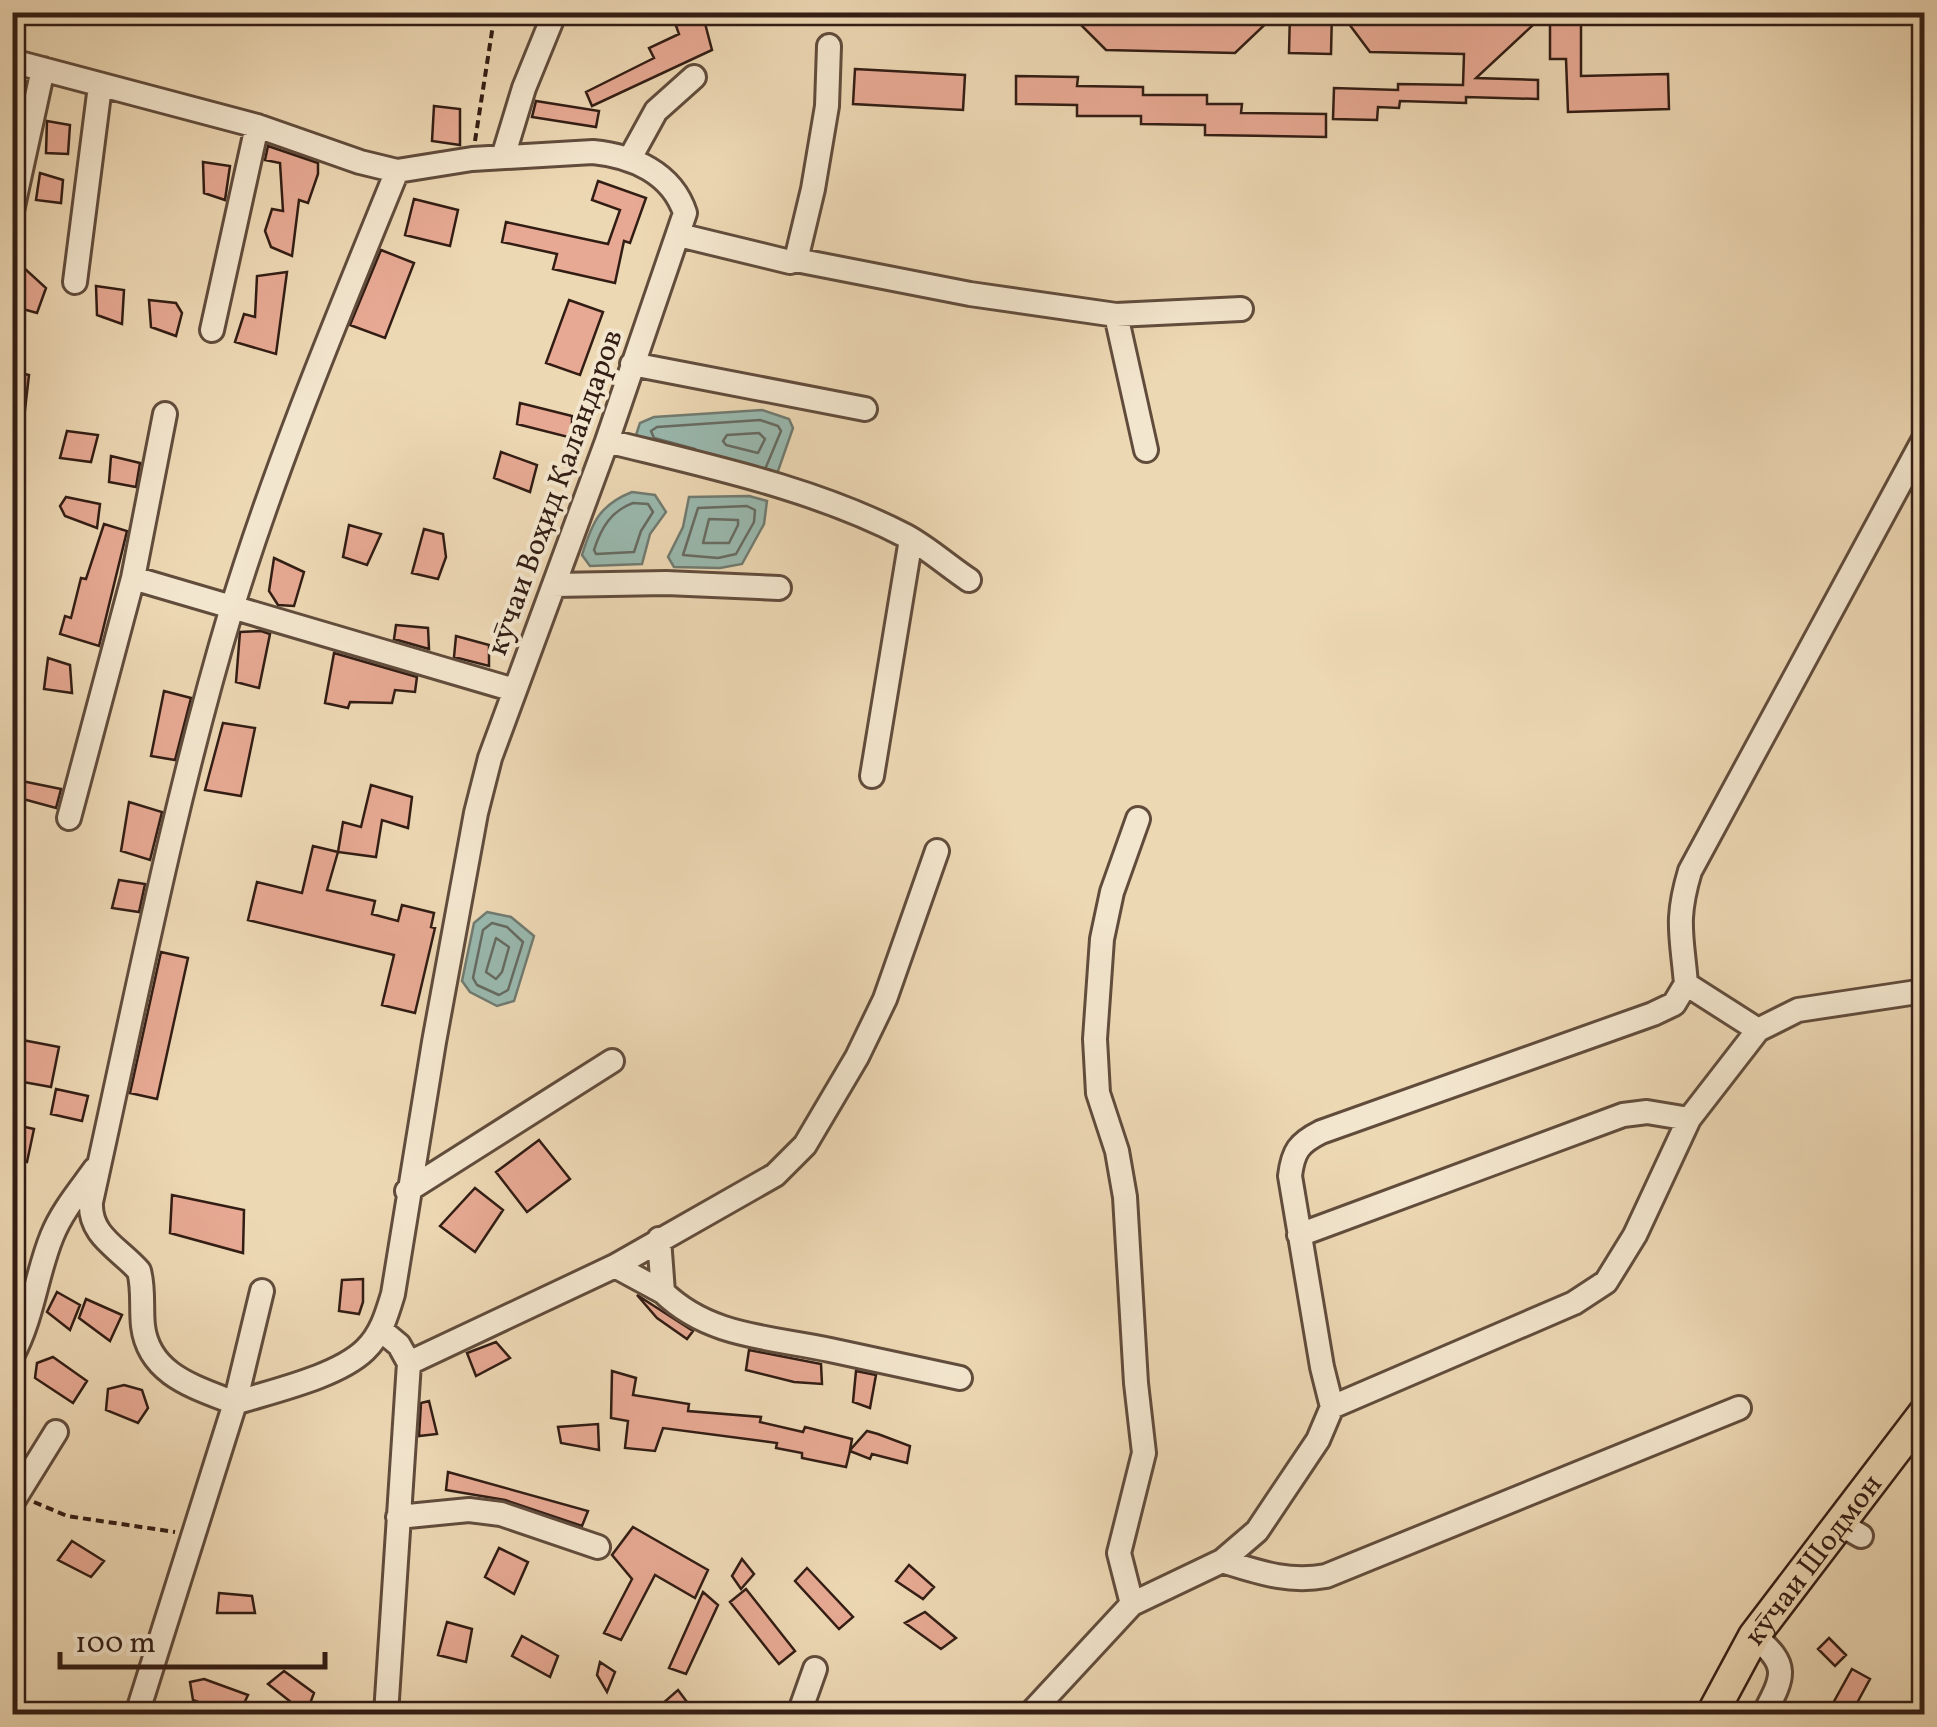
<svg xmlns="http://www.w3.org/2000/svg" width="1937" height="1727" viewBox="0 0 1937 1727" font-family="Vollkorn,serif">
<rect width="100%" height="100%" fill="#edd8b4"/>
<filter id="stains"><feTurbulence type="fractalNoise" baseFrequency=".002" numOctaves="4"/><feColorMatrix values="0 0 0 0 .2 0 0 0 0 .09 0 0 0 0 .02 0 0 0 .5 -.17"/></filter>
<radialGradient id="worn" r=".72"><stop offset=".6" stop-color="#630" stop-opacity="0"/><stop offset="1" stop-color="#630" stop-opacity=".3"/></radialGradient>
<path fill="#99b9af" stroke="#707b71" stroke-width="2.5" d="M762,410l27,9 4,9 -15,43 -11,8 -127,-35 -4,-9 4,-12 14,-6z
M632,492l23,3 11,17 -16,22 -8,30 -52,2 -8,-11c10,-32 17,-50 50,-63z
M749,496l18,5 -3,23 -22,40 -22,4 -46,-1 -6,-10 15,-30 6,-30z
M487,912l24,5 23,19 -20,65 -17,5 -27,-14 -8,-11 12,-58z"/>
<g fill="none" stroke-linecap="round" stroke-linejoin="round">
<path stroke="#666b62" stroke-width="2.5" d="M759,433l6,6 -7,14 -32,-8 -3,-4 4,-6z
M695,449l-41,-11 -3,-7 6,-4 103,-7 18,6 3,5 -15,36
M633,503l15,1 5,8 -12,19 -7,21 -38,2 -2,-4c7,-22 17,-39 39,-47z
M747,506l8,4 -1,12 -18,32 -18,4 -35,-3 15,-47z
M709,519l29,1v5l-9,18h-26z
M492,923l15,4 16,15 -15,48 -9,5 -22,-10 -4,-7 10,-48z
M496,938l13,9 -7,25 -6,7 -10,-7z"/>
</g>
<path fill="#e7a993" stroke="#321d14" stroke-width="2.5" d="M671,12h31l10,38 -120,56 -6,-14 68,-34 -5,-10 30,-14z
M1068,12h210l-43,41 -129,-3z
M1290,12h42l-1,42 -42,-1z
M1340,12h207l-71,66 62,2v19l-72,-2v6l-66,-2 -1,7 -21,-1 -1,13 -44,-1 1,-31 64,2v-6l65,1 1,-31 -94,-2z
M1550,12h31v64l87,-2 1,35 -101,3 -2,-53h-16z
M855,69l110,6 -2,35 -110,-6z
M1016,76l62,1 -1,9 66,1v8h64v9h35l-1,9 85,1v23l-121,-2v-10l-64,-1v-8h-64v-11l-61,-1z
M536,101l63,10 -3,16 -64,-10z
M434,106l26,3v36l-28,-4z
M47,121l23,4 -2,29 -22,-1z
M268,146l50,17v11l-10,29 -9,-3 -7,56 -21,-9 -6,-16 7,-22 11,2 -3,-48 -15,-3z
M203,162l27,4 -5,34 -21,-7z
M40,173l23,7 -2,23 -25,-3z
M598,181l48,17 -16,45 -6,-2 -9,42 -62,-14 4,-15 -55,-12 4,-20 102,22 12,-34 -28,-10z
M414,199l44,11 -8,36 -45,-11z
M381,250l33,13 -29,75 -35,-13z
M12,257l34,31 -9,25 -25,-7z
M287,272l-11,82 -41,-12 9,-28 11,3 2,-41z
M96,286l28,4 -2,34 -25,-9z
M149,300l27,3 6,10 -6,23 -25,-9z
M569,300l34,12 -23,63 -34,-12z
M12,371l17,4 -7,61h-10z
M520,403l52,13v22l-55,-14z
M67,431l31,4 -7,27 -31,-4z
M501,452l36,13 -7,27 -36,-14z
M111,456l29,7 -4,24 -27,-5z
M66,497l34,7 -3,24 -32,-12 -5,-10z
M104,524l23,7 -28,115 -39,-12 5,-18 6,2 10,-40 5,1z
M349,525l32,9 -14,31 -24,-8z
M424,529l19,5 3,23 -8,22 -26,-6z
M274,558l30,14 -10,34 -16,-1 -9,-14z
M396,625l32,3 1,21 -35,-10z
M261,631l9,3 -11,54 -23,-6 4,-50z
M456,636l33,9v21l-35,-9z
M334,653l83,24 -2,15 -20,-2 -3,13 -42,-1 -2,6 -23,-5z
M48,658l22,7 2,28 -28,-4z
M164,691l27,7 -16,62 -24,-4z
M223,723l32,5 -14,68 -36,-6z
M12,779l49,10 -5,19 -44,-12z
M371,785l41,12 -4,31 -26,-8 -6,37 -38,-5 5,-30 18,5z
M129,802l33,10 -12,48 -29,-9z
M313,846l25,6 -11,38 48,11 -3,13 26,7 4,-16 32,8 -3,14 4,1 -20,85 -33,-8 12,-50 -146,-35 9,-38 45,11z
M119,880l26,4 -6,28 -27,-4z
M161,952l27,6 -31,141 -27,-6z
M12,1038l47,9 -8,40 -39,-7z
M56,1089l32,7 -6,25 -31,-7z
M12,1124l22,5 -7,33 -15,-4z
M539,1140l31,39 -43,33 -31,-40z
M475,1188l28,22 -28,42 -35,-26z
M172,1195l72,15 -1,43 -73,-20z
M363,1279v23l-4,12 -20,-3 3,-31z
M57,1292l23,13 -10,25 -23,-18z
M637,1295l56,36 -6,8 -30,-21z
M86,1299l36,16 -12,26 -31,-23z
M496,1342l14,16 -34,18 -9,-23z
M749,1350l72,14 1,20 -28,-2 -48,-12z
M53,1357l34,24 -14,22 -38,-25 2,-15z
M612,1371l24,7 -3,17 56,9 -1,7 73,6 -1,5 43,10 2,-5 47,12 -2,11 17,-19 11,3 32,12 -3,17 -35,-9 -2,5 -20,-8 -4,16 -44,-9v-5l-26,-5 1,-5 -114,-15 -8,23 -30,-3 3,-27 -17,-3z
M856,1371l20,4 -6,33 -17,-6z
M124,1385l18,5 6,18 -10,15 -32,-13 2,-21z
M429,1401l8,33 -18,2 2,-33z
M598,1424l1,26 -38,-7 -3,-16z
M448,1472l140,39 -6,15 -77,-26 -59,-10z
M633,1527l75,43 -13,28 -40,-23 -34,65 -17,-7 28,-54 -20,-24z
M72,1541l32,20 -13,16 -33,-17z
M499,1548l29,14 -14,32 -29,-17z
M742,1559l12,15 -13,15 -9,-13z
M909,1565l25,22 -11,12 -27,-18z
M807,1568l46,49 -14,12 -44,-48z
M746,1589l49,62 -16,13 -49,-62z
M703,1592l15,13 -32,69 -17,-6z
M219,1593l33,3 3,17h-38z
M925,1612l31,26 -15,11 -36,-26z
M447,1622l25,7 -6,33 -28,-7z
M522,1636l36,20 -8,21 -38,-21z
M1829,1638l17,17 -11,11 -17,-17z
M600,1662l15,10 -8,20 -10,-17z
M1852,1669l18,10 -19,35h-24z
M284,1671l30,22 -8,21 -38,-30z
M204,1679l44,16 -9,19h-10l-36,-14 -3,-18z
M678,1690l18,24h-24l-10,-10z"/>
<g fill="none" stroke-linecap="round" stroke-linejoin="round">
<g stroke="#614c3c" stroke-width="28">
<path id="minor" d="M12,61l245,65 103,36 37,9 75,-12 121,-7c40,4 79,21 92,61l-78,228 -117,317 -14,55 -42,229 -41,252c-6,20 -12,41 -28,56 -28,27 -93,41 -130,53
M503,157l21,-69 31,-76
M629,160l27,-49 38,-34
M12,211l31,-142
M679,235l111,27 6,-2 174,34 146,21 125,-6
M796,260l17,-71 14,-83 2,-60
M75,282l25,-196
M1116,315l30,135
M212,330l45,-204
M632,364l233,45
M607,441c100,25 207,47 299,95 22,12 42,30 63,44
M133,578l381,112
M554,585l112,-2 113,5
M872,776l39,-237
M69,818l64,-240 32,-164
M1686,984l72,46
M407,1191l205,-130
M1299,1235l324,-120 24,-3 42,7
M659,1239l4,53c46,45 107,45 167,58 43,9 87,19 130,28
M615,1266l48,26
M381,1330l18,15 10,18 -23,351
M12,1356c21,-39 24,-81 40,-120 10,-25 28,-46 43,-67
M409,1363l206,-97 160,-91 30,-30 52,-88 28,-58 52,-148
M235,1403c-40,-16 -86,-28 -92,-77 -2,-18 1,-37 -4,-55 -20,-23 -50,-35 -48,-69 44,-198 82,-397 140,-591 46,-150 107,-295 166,-440
M1332,1407l242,-104 32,-21 29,-47 54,-116 69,-89 40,-20 126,-19
M12,1503l44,-71
M398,1517l71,-7 32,4 97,33
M1838,1523l23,13
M1222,1561c36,11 66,22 104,15l413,-168
M1132,1604l-13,-51 25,-100 -8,-70 -11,-186 -8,-46 -19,-58 -3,-54 7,-100 10,-47 26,-73
M1754,1636c36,29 30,40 10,78
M137,1714l98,-311 27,-112
M799,1714l16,-45
M1030,1714l102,-110 90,-43 35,-30 61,-91 14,-33 -10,-40 -32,-191c3,-25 9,-33 31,-44l332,-118 21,-10 12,-20c-4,-49 -11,-63 4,-113l234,-432"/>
</g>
<g stroke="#321d14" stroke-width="35">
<g id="major">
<path id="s1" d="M1712,1714l42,-78 170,-223"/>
</g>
</g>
<path stroke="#321d14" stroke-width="4" stroke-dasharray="8 5" stroke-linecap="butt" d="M475,141l20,-129
M34,1502l33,14 108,16"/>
<use href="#minor" stroke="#f3e6ce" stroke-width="22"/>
<use href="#major" stroke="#edd8b4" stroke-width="30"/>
</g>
<g text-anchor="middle" stroke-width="8" stroke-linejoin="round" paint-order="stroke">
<g font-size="30" fill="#321d14" stroke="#f3e6ce">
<text transform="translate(554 492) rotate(-70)" y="10">кӯчаи Воҳид Қаландаров</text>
<text dy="10" stroke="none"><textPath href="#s1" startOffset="185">кӯчаи Шодмон</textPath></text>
</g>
</g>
<rect width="1937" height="1727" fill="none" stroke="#edd8b4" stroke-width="50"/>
<rect x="15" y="15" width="1907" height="1697" fill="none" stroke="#321d14" stroke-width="5"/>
<rect x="25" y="25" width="1887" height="1677" fill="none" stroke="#321d14" stroke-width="2.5"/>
<path d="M60 1652v15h265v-15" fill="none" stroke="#321d14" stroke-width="5"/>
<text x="75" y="1652" font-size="30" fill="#321d14" stroke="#f3e6ce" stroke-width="8" paint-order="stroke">100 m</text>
<rect width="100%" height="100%" filter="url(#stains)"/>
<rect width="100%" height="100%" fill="url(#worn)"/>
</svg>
